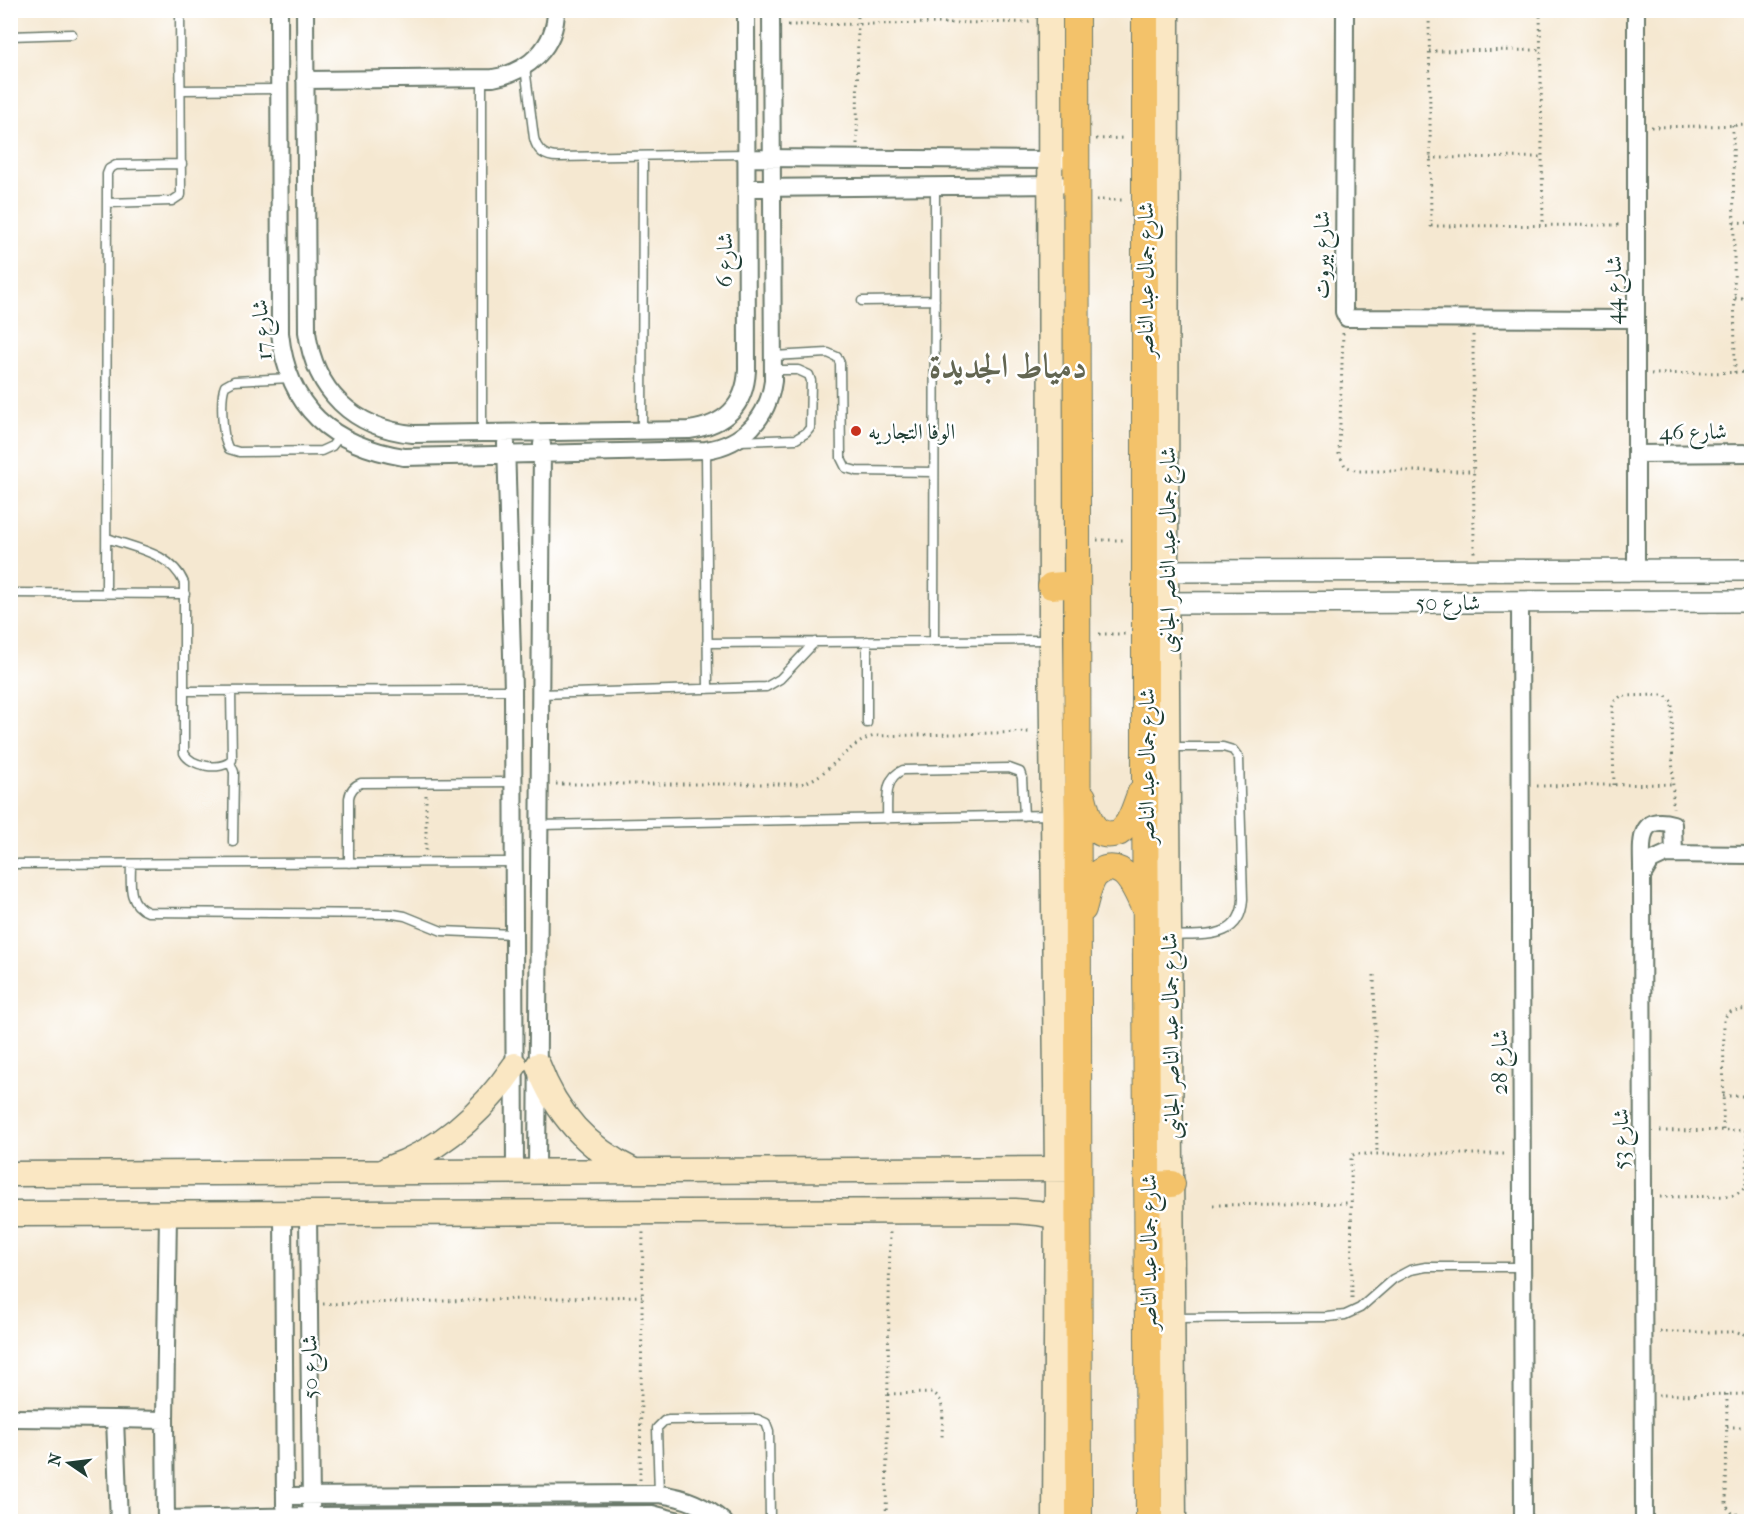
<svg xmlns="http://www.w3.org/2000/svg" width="1762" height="1532" viewBox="0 0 1762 1532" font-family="'IM FELL French Canon',Amiri,serif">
<rect width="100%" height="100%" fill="#fff"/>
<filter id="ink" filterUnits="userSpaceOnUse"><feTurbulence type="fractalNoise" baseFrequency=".0167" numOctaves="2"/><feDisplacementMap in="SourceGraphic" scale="12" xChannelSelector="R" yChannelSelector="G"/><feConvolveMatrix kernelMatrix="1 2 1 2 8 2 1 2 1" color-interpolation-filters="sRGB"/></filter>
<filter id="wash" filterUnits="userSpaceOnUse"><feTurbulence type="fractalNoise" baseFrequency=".008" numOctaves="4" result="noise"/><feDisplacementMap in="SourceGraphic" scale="24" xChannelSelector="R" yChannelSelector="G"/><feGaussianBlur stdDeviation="1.35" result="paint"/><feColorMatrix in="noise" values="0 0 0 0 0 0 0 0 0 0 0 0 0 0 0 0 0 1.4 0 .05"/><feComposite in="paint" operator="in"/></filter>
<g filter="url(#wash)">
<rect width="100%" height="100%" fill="#f5e8d1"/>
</g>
<g filter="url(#ink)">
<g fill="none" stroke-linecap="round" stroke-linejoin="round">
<g stroke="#6a796b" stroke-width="11">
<path id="service" d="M10,36l62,-2
M525,67l9,71c3,13 11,19 24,19l188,-3
M482,78v356
M181,90l98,-1
M107,203l65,-2 9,-6 -1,-185
M862,301l73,-1
M773,356l55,-3 9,4 3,6 1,95 5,10 11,3 77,1
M290,378l-56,3 -9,5c-5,11 -3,53 4,63l10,3 82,-1 11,-5 8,-10
M642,431l1,-275
M739,441l57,-2 10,-6 4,-5 1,-47 -2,-6 -11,-5h-25
M706,450l2,239
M107,538c27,10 65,15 77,45v170c7,14 37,18 48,7l-1,-69
M10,593l175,1
M106,593l1,-419 2,-5 7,-4 66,-1
M867,641v82
M934,641l1,-455
M707,643l344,-3
M184,691l329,-1
M540,694l226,-7 14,-8 35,-37
M1169,747h54l10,3 6,8 4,141c-2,43 -42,35 -73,37
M230,762l4,10 -1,70
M887,819c1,-18 -4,-41 16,-49l106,-2 11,4 2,6 2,38
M540,825l512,-10
M349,863v-65c1,-7 4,-12 12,-15l152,-1
M10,864l504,-2
M131,864c0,19 -4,40 17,48l245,2 12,2 37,15 72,3
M1174,1318l154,-1 17,-2 15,-7 33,-29 17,-9 16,-3h96
M659,1494l-2,-66 7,-7 5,-1 88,-1 9,4 3,8 1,91"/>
</g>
<g stroke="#6a796b" stroke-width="20">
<path id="minor" d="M279,10l1,323c8,76 52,112 124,124l302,-7c38,-6 62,-32 67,-69l-2,-371
M305,10l2,322c8,59 46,96 106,102l276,-4c35,-5 56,-23 58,-60l-1,-360
M1345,10l-1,302 3,6 289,1
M305,80l188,-2c35,-6 63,-31 63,-68
M746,158l314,2
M746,188l314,-3
M506,443l7,247 2,482
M1636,454l116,-1
M1636,570v-560
M1520,601l3,921
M1642,875c1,-25 -8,-62 31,-51l1,30
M537,1172l5,-728
M283,1213l2,293
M308,1213l3,293
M10,1418l105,1
M285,1496l374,-2c24,3 47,12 65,28
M166,1519l145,-3 341,-2 31,8
M119,1522l-4,-103 50,1
M166,1522l-1,-102 3,-206
M1644,1522l-2,-646 9,-15 15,-7 86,1"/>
</g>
<g stroke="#6a796b" stroke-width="24">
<path id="tertiary" d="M1149,571l603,-1
M1151,603l601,-2"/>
</g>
<g stroke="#6a796b" stroke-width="27">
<path id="secondary" d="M1050,10l1,630 6,530 -2,352
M1167,10l-1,561 8,951
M538,1065c18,49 49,83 96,106
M387,1169c54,-19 96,-57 128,-104
M10,1174l1063,-5
M10,1214l1005,-3 23,2 31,6"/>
</g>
<g stroke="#6a796b" stroke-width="28">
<path id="primary" d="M1076,10l3,1512
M1145,10v770l4,742
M1051,586l26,-2
M1083,797c4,15 8,41 30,37 5,0 9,-3 12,-7 8,-9 11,-24 16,-35
M1083,909c3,-10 5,-23 11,-32 3,-4 7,-6 11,-8 23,-6 32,25 40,40
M1148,1185l24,-1"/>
</g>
<path stroke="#6a796b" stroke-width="3" stroke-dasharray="1.5 4.5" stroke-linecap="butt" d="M670,10l8,3h53
M1429,10l2,216 188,-1
M1540,10l3,215
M788,25l242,-3
M1429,51l111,-1
M1733,125l2,248
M1651,127l101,-2
M1096,139l29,-1
M857,144l1,-134
M1430,158l112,-1
M1096,200h29
M1734,222l18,1
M1735,298h17
M1343,333l-4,121 6,12 12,5h117
M1473,335l1,219
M1651,374l101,-2
M1097,540h29
M1099,634h26
M556,784h245c30,-8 44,-41 74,-48l157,-4
M1614,785l-2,-77 3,-7 6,-5 44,-1 7,7 1,106
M1537,786l136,-2
M426,795v57
M1374,975l3,179
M1723,1096h29
M1723,1130l1,-111c6,-11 16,-9 28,-9
M1660,1131l86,-1
M1660,1197l71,-1c10,-3 15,-8 16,-18v-82
M1213,1205l137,-2
M1352,1298l-1,-142 4,-2h153
M323,1304l319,-8
M1660,1332h77l7,2 5,7v86
M888,1394l44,-1c15,5 10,30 10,44
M1727,1394l-1,112 7,8 19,1
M1658,1395l91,-1
M1727,1427h25
M640,1480l3,-249
M886,1522l4,-293"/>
<use href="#service" stroke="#fff" stroke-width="8"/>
<use href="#minor" stroke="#fff" stroke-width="16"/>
<use href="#tertiary" stroke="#fff" stroke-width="21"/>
<use href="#secondary" stroke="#fae7c3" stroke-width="24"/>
<use href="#primary" stroke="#f3c26a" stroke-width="26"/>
</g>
</g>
<circle fill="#c8321e" stroke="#fff" stroke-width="2" cx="856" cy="431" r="6"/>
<g text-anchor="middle" stroke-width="5" stroke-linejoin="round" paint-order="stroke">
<g font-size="22" fill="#1f3d34" stroke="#fff">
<text transform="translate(1321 255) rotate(-90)" y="8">شارع بيروت</text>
<text transform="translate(724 260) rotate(-90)" y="8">شارع 6</text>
<text transform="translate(1145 280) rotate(-90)" y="8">شارع جمال عبد الناصر</text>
<text transform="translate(1613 290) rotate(-90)" y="8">شارع 44</text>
<text transform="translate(261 330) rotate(-95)" y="8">شارع 17</text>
<text transform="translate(1693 431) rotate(-1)" y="8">شارع 46</text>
<text transform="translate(1167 550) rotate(-90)" y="8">شارع جمال عبد الناصر الجانبى</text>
<text x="1448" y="610">شارع 50</text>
<text transform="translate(1146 766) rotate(-90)" y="8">شارع جمال عبد الناصر</text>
<text transform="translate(1170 1036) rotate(-91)" y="8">شارع جمال عبد الناصر الجانبى</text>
<text transform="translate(1499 1062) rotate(-90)" y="8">شارع 28</text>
<text transform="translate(1620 1139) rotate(-90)" y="8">شارع 53</text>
<text transform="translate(1148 1252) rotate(-90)" y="8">شارع جمال عبد الناصر</text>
<text transform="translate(309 1367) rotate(-91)" y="8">شارع 50</text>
</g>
<g font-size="22" fill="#1f3d34" stroke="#fff" text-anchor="start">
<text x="868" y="439">الوفا التجاريه</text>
</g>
<g font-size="34" font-weight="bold" fill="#636652" stroke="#fff">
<text x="1008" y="377">دمياط الجديدة</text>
</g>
</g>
<rect width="1762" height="1532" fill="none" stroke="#fff" stroke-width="36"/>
<g transform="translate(69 1463) rotate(284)" stroke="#ffffff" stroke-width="4.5" paint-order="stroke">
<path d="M0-4.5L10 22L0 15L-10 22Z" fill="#1f3d34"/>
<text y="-9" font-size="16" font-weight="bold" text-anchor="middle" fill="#1f3d34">N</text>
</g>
</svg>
